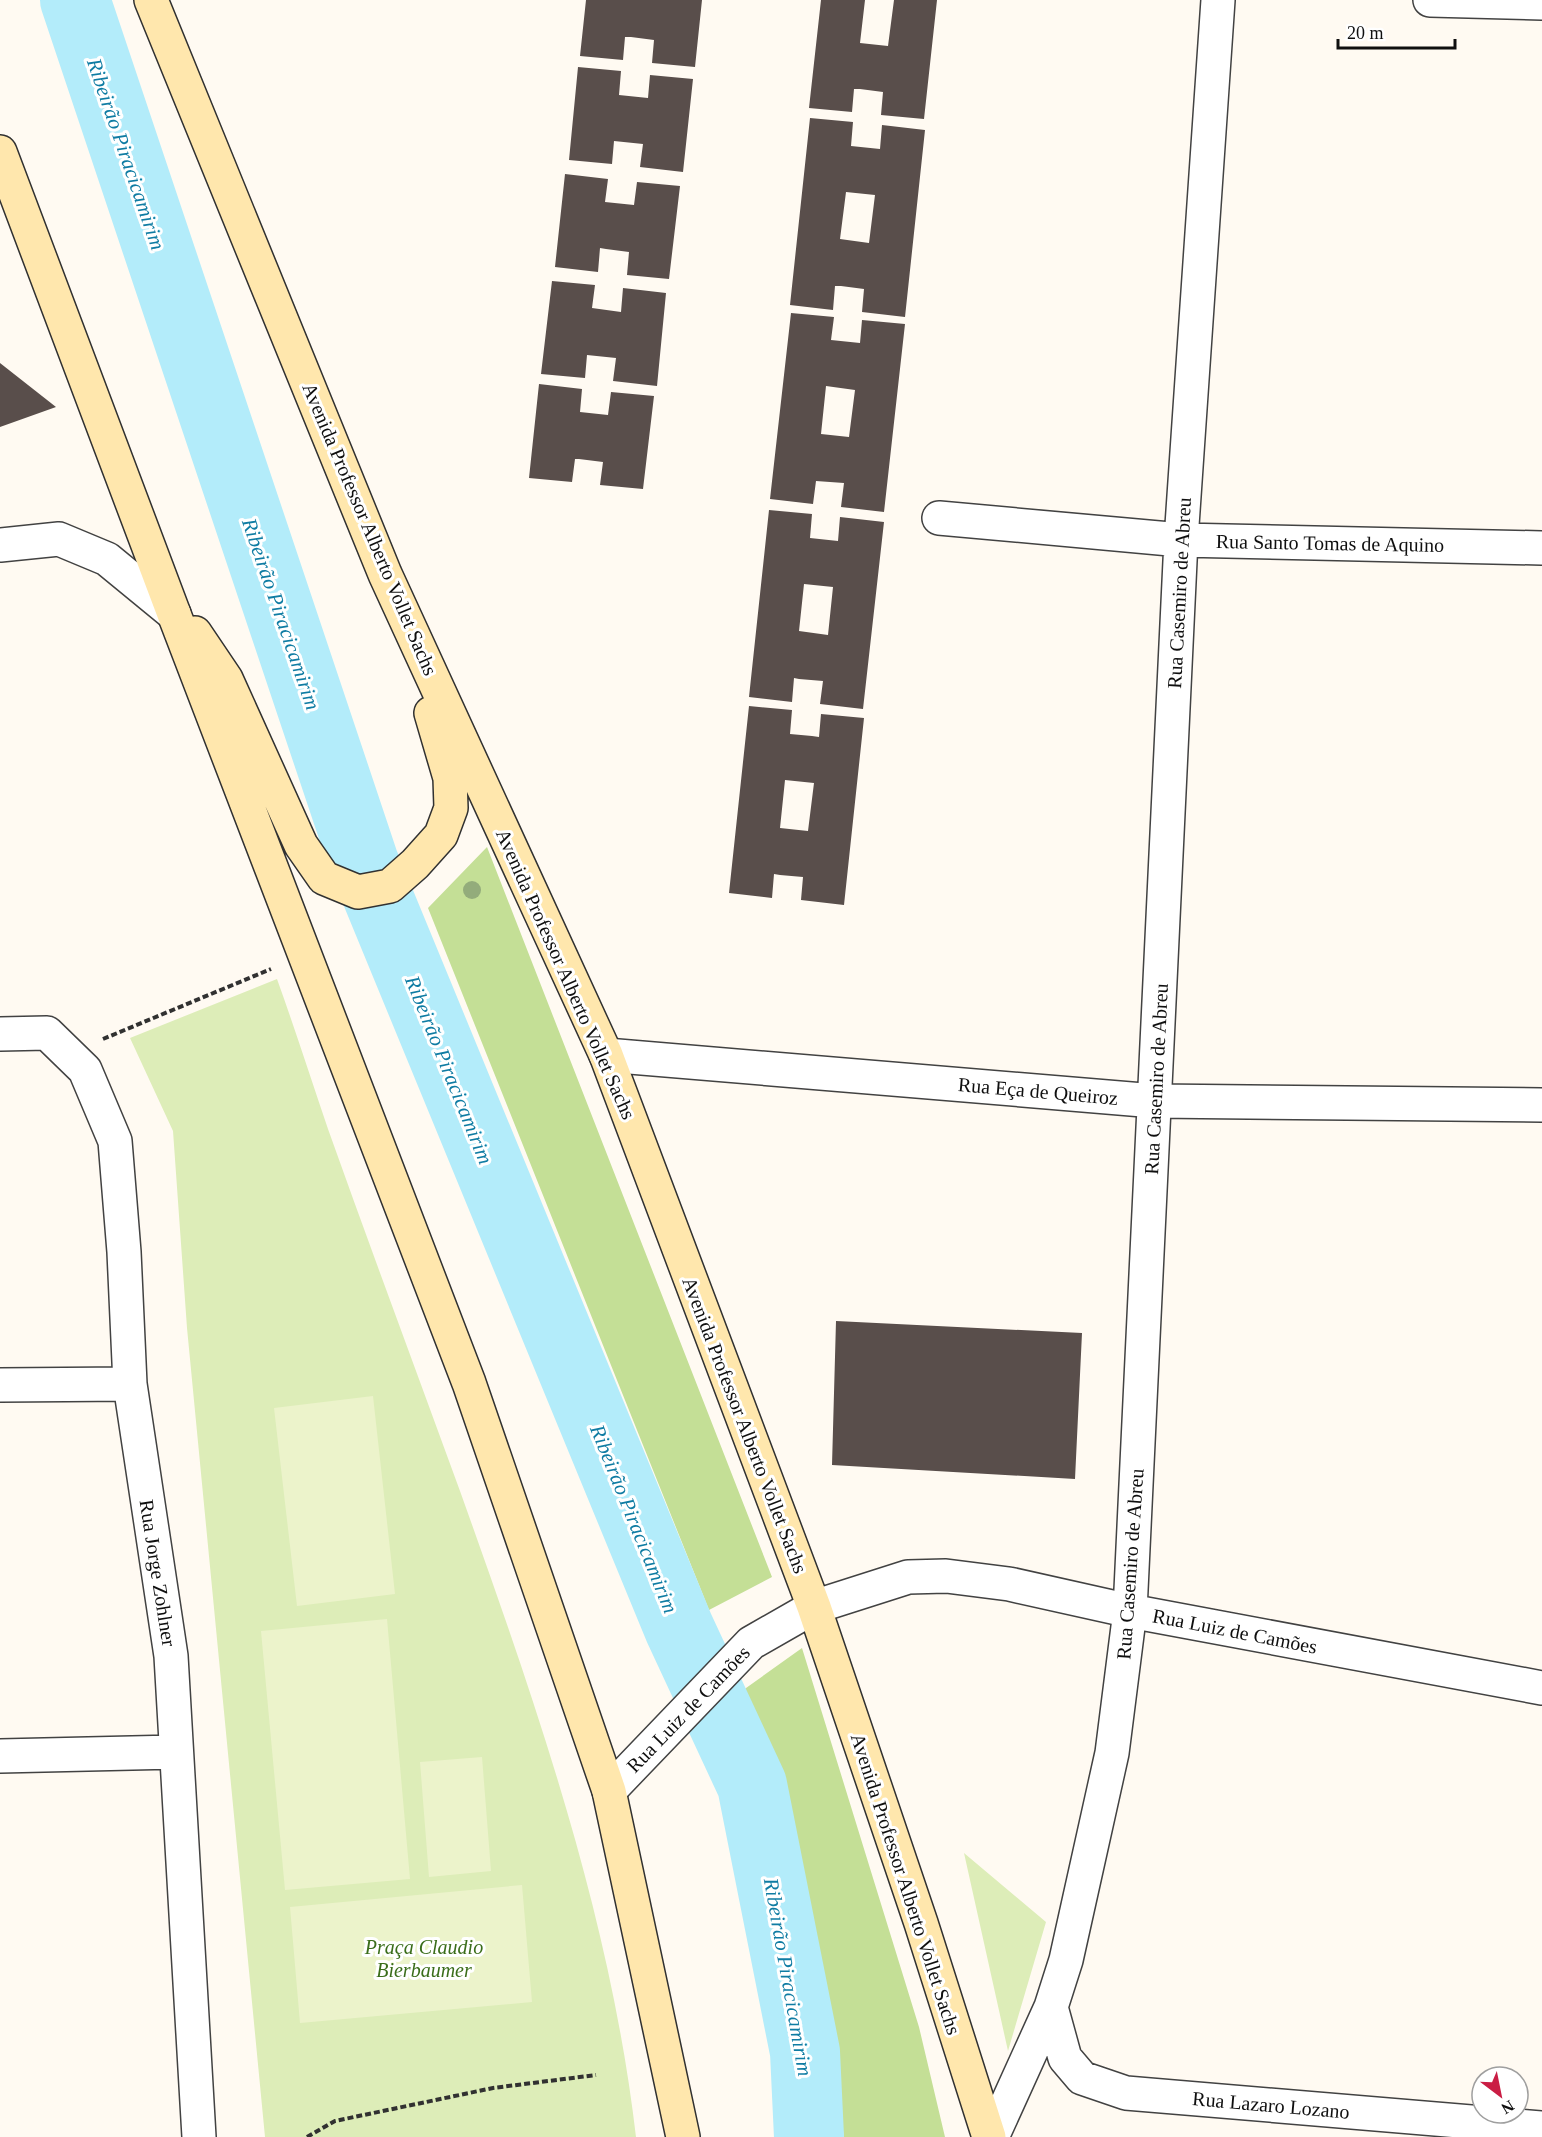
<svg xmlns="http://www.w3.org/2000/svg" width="1542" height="2137" viewBox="0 0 1542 2137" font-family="Georgia,serif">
<rect width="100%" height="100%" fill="#fffaf2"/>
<path fill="#ddedb8" d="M277,979c18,50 34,100 51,150 43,121 88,241 132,362 75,210 150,423 176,646h-371l-78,-809 -14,-197 -43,-93z
M964,1853l82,69 -38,129z"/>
<path fill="#c4df96" d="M487,847l285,730 -63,33 -281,-702z
M802,1648l117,379 26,110h-101l-51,-320 -54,-124z"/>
<path fill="#ecf3cb" d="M373,1396l22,198 -98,12 -23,-198z
M387,1619l23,260 -125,11 -24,-259z
M482,1757l9,114 -62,6 -9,-115z
M522,1885l10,117 -232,21 -10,-116z"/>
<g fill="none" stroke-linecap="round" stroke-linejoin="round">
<path stroke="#b3ecfa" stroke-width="70" d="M75,0l289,863 315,765 73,157 53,267 4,85"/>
</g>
<path fill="#594e4b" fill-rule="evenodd" d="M586,0h116l-7,67 -43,-4 2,-23 -23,-3h-6l-2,23 -43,-4z
M821,0h44l-5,43 28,3 6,-46h43l-13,119 -43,-4 2,-23 -23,-3h-6l-2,23 -43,-4z
M578,67l43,4 -2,24 29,3 2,-23 43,4 -10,93 -43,-5 3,-23 -29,-3 -2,23 -43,-4z
M810,118l43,4 -2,24 29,3 2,-24 43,5 -20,187 -43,-5 2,-23 -23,-3h-6l-2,24 -43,-5zM846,192l29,3 -6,48 -29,-4z
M565,174l43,5 -3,23 29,3 3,-23 43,4 -11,93 -42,-4 2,-23 -23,-3 -6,-1 -2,24 -43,-5z
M552,281l43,4 -3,23 29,4 2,-24 43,5 -9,93 -44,-5 3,-23 -29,-3 -2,23 -44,-4z
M791,313l43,4 -3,23 29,3 2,-23 43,4 -21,188 -43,-5 3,-24 -28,-2 -3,23 -43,-5zM826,386l29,4 -6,47 -28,-3z
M0,363l56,44 -56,20z
M539,384l43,5 -2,23 28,3 3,-23 43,4 -11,93 -43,-4 3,-23 -24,-3h-4l-3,23 -43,-4z
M769,510l43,4 -2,24 28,3 2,-24 44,5 -21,187 -43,-5 3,-23 -24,-2 -5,-1 -2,24 -43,-5zM804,584l29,3 -5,48 -29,-4z
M749,706l43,4 -2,24 22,2 7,1 2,-23 43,4 -20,187 -43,-5 2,-23 -23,-2 -6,-1 -2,24 -43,-5zM785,780l29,3 -6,48 -28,-3z
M836,1321l246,12 -7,146 -243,-14z"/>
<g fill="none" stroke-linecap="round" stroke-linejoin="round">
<g stroke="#424242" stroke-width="36">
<path id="street" d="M1430,0l112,3
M939,518l242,22 361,8
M0,545l59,-6 48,20 67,55
M0,1034l47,-1 38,37 30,71 9,111 6,132 41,272 28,481
M606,1055l549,46 387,4
M0,1385l130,-1
M0,1756l176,-4
M609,1791l142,-148 63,-36 94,-30 38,-1 63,8 121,27 412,77
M1051,2007l14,51 17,20 44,15 416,35
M992,2137l59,-130 15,-47 46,-207 18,-142 51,-1071 37,-540"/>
</g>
<g stroke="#313131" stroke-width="36">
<path id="secondary" d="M151,0l234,574 221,481 208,552 107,316 68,214
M0,152l174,462 295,769 140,408 74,346
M195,633l31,46 75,166 23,33 34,14 32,-6 25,-22 26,-29 10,-27 -1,-30 -19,-65"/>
</g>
<path stroke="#313131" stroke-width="4" stroke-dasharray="6 3" stroke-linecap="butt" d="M103,1039l168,-70
M307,2137l28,-16 158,-33 103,-13"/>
<use href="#street" stroke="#fff" stroke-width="33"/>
<use href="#secondary" stroke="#ffe7ad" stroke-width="33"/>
</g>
<circle fill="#93ac7b" cx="472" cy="890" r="9"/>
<g text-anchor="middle" stroke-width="6" stroke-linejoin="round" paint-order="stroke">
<g font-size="20" fill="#0f0f0f" stroke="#fff">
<text transform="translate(370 529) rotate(67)" y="7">Avenida Professor Alberto Vollet Sachs</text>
<text transform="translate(1330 543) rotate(1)" y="7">Rua Santo Tomas de Aquino</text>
<text transform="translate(1179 593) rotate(-87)" y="7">Rua Casemiro de Abreu</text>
<text transform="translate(566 974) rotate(66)" y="7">Avenida Professor Alberto Vollet Sachs</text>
<text transform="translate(1156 1079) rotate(-87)" y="7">Rua Casemiro de Abreu</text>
<text transform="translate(1038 1091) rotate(5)" y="7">Rua Eça de Queiroz</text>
<text transform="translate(745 1425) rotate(69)" y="7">Avenida Professor Alberto Vollet Sachs</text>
<text transform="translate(1130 1564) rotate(-86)" y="7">Rua Casemiro de Abreu</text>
<text transform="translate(158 1573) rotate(81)" y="7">Rua Jorge Zohlner</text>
<text transform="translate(1235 1631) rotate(11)" y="7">Rua Luiz de Camões</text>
<text transform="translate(688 1709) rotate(-46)" y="7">Rua Luiz de Camões</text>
<text transform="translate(906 1884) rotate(72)" y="7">Avenida Professor Alberto Vollet Sachs</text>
<text transform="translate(1271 2105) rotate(5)" y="7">Rua Lazaro Lozano</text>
</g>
<g font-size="20" font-style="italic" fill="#3a6d1a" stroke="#fff">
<text x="424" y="1954">Praça Claudio<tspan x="424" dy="23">Bierbaumer</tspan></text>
</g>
<g font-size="21" font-style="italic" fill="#0f7ca3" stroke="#fff">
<text transform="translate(126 154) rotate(71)" y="7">Ribeirão Piracicamirim</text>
<text transform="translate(281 614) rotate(71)" y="7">Ribeirão Piracicamirim</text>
<text transform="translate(449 1070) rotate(68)" y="7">Ribeirão Piracicamirim</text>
<text transform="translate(634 1519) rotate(68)" y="7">Ribeirão Piracicamirim</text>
<text transform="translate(788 1977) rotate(80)" y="7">Ribeirão Piracicamirim</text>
</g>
</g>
<g transform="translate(1500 2095) rotate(148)"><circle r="28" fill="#ffffff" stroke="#9f9f9f" stroke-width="1.5"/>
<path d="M0-4.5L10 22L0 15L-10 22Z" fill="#ca1d44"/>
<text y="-9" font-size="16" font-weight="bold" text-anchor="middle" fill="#0f0f0f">N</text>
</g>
<path d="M1338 39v9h117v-9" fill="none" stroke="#0f0f0f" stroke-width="3"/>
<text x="1347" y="39" font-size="18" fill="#0f0f0f" stroke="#ffffff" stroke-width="4.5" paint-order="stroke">20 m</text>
</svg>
